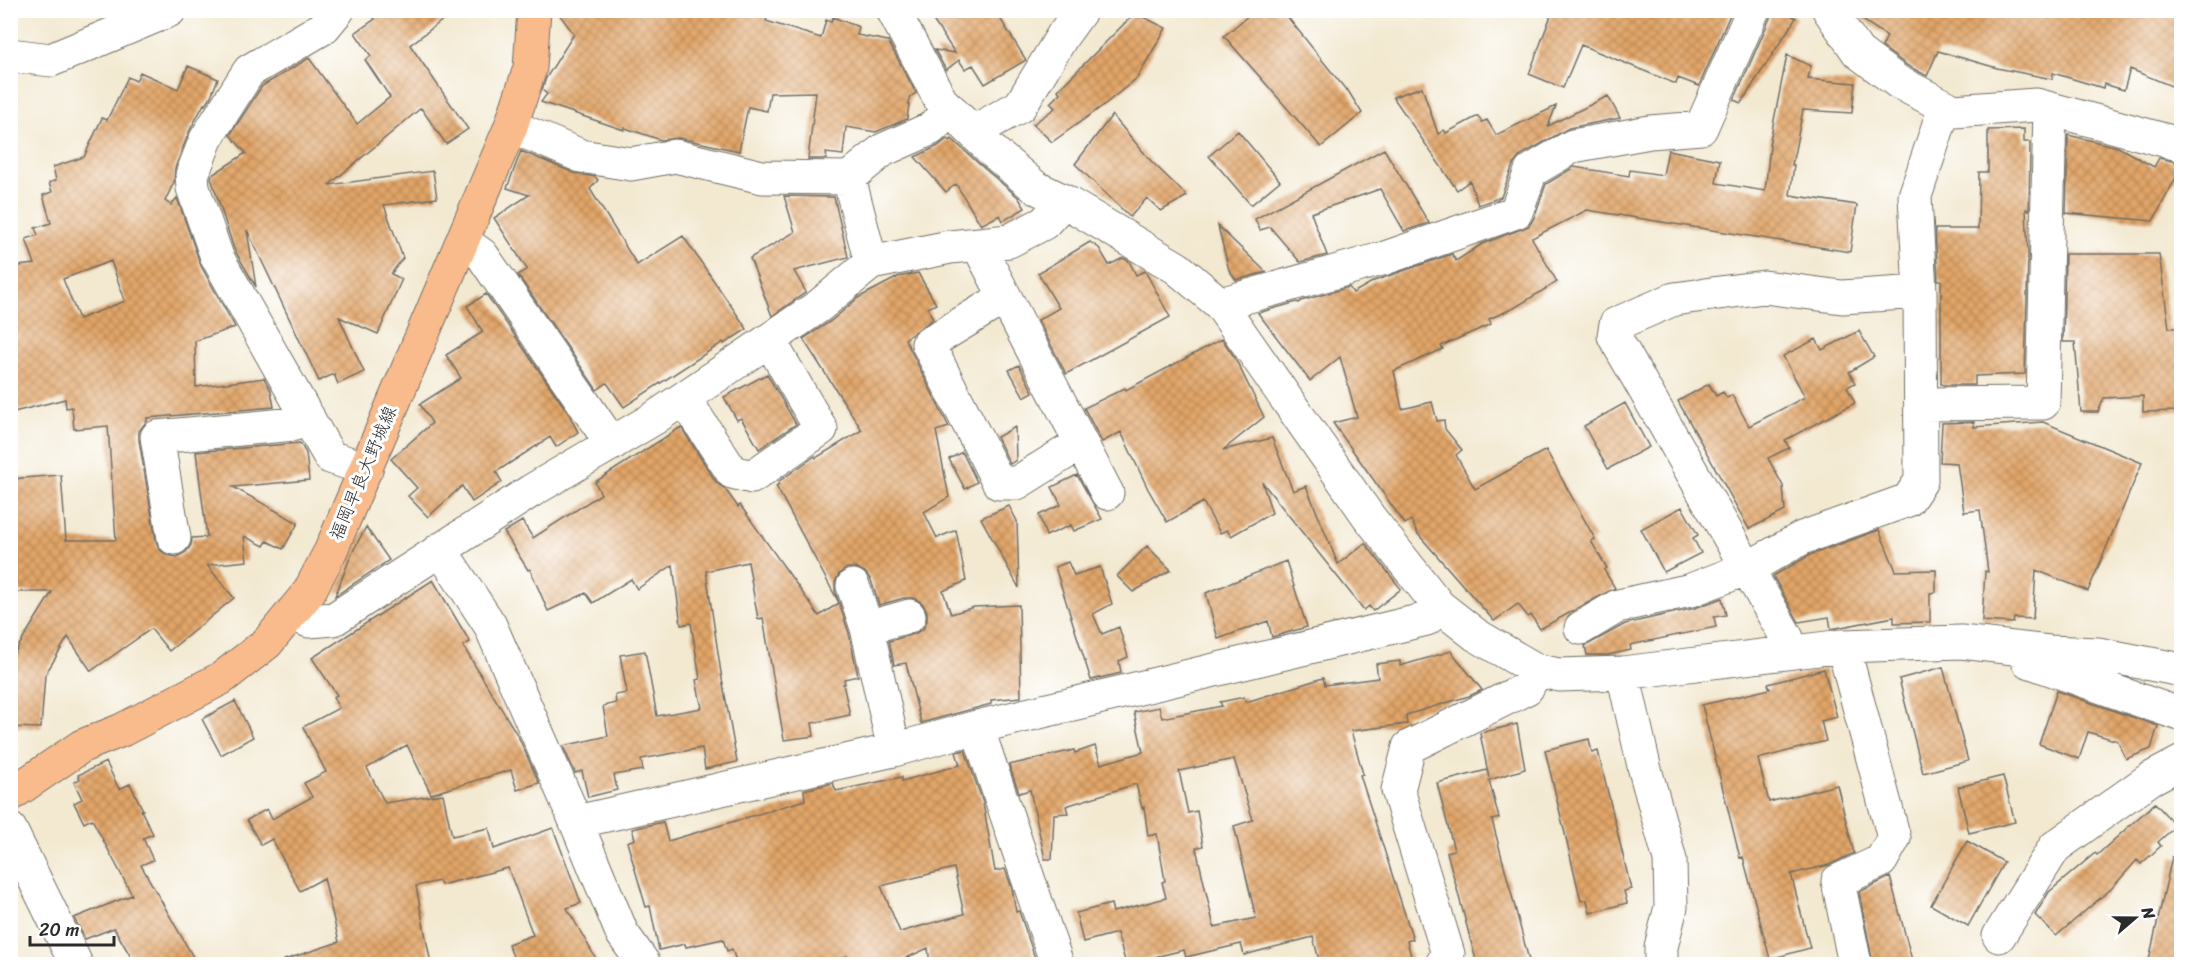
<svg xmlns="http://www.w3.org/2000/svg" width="2192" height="975" viewBox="0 0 2192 975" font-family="Sriracha,'Klee One',sans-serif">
<defs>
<pattern id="building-cross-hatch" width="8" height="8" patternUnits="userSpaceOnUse" patternTransform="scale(1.5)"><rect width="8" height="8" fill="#e2a568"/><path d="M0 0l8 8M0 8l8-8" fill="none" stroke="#b78756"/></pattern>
</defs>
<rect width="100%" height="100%" fill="#fff"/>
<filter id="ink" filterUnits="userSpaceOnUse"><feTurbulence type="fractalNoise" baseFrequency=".0167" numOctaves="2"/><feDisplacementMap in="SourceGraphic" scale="12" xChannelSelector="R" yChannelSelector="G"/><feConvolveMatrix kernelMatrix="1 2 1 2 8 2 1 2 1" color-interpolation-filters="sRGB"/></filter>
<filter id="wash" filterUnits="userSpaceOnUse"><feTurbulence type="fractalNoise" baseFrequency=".008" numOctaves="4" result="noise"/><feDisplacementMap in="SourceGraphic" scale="24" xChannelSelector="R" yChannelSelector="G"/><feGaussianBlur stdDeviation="1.35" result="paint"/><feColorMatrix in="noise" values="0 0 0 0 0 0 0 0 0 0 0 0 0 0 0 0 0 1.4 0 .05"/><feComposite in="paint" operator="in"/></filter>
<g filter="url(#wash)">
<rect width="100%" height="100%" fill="#f3e9d1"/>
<g id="blocks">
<path fill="url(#building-cross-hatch)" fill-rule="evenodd" d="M369,10h87l-46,35 58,84 -22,15 -25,-36 -92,77 104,-14 4,27 -53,7 19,53 -12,16 11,5 -24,55 -39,-17 25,55 -26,12 -4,-10 -15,7 -72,-151 9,57 -22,-38 -23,-71 1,-3 34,-22 -16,-18 32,-49 47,-28 48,66 33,-27 -25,-37 6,-4 -16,-23 20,-14z
M556,10h213l-3,11 55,17 5,-18 5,2 2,-5 26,10 -2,8 31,6 28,52 -6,4 -3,22 -31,13 -30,-5 -3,28 -17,-2 1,6h-19l8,-67 -46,1 -3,18 -19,-4 -9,44 -60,-13 -18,2 -36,-12 -1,2 -83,-28 6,-8 -5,-4 4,-12 28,-44z
M926,10h69l31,50 -41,24 -12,-19 -8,4 -6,-9 -13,10 -11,-20 20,3z
M1255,10h27l64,80 1,-1 15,24 -41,34 -97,-111z
M1553,10h179l-33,76 -21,-8 -2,6 -95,-39 -18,43 -34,-14z
M1771,10h12l13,8 -55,85 -7,-3 36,-82z
M1852,10h329v80l-51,-21 -6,21 -20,-6 -1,4 -50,-15 -1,6 -55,-11 -59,-17 -11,25 -19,-10 -26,-19 5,-11 -32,-21z
M1135,13l31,15 -29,50 -33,27 -52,37 -19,-18 22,-16 -5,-5 10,-10 -2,-3z
M1787,55l24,11 -3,13 47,4 -3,30 -49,-3 -11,55h2l-4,30 67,10 -7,47 -263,-42 -55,28 25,44 -43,26 -25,11 2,5 -50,22 2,3 -49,22 8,38 30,-7 5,19 7,-1 1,9 17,21 -6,5 19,34 71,-39 49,89 -4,2 16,27 -3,2 11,18 -75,41 -9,-14 -3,2 -10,-13 -24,17 -76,-87 -7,-14 -6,4 -72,-101 24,-6 -17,-60 -30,24 -52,-68 39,-11 2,1 2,-2 48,-14 4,6 21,-12 78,-27 4,7 26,-17 47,-18 5,-8 12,-34 28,-17 55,9 1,-6 33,5 5,-25 52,10 -4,23 49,8 5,-45 -1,-1z
M188,66l30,13 -7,17 -6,9 -1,-1 -15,28 -14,36 -1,14 -9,19 6,4 6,-7 24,68 34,61 -40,14 1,46 68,-9 7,13 3,16 -127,11v3l-8,10v9l17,101 4,9 7,5 10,2 9,-5 5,-7 1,-7 15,-1 -11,-85 104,-9 6,10 3,27 -76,7 65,36 -15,26 -16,-8 -3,5 -20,-10 3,25 -40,4 27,33 -65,53 -18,-22 -60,42 -23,-34 -23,38 -4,53 -31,-1v-67l42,-68h-42v-113l51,-4 5,65h50l-8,-114 -34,3 -2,-22 -6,1 -1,-9 -55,14v-146l25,-3 -9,-25 12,-4 -3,-7 16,-5 -8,-28 9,-3 -3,-9 7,-3 -3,-13 31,-10 18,-39 5,2 21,-43 8,4 4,-9 38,17zM111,261l14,40 -46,18 -16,-40z
M1422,87l16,47 6,-4 2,3 32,-17 4,6 5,-2 9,15 60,-29 -8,20 60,-30 12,22 -51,10 -48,27 -8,10 -12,32 -23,8 -8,-24 -13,9 -64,-93z
M1112,115l39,46 36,35 -26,15 -14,-13 -17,19 -55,-53z
M2024,129v13h6l-1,68 -3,-1 2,45 -3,120 -50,2v9h-31l-3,-1v-104h-3l-3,-51h43l1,-57h9v-42z
M1238,131l42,50 -29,24 -42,-49z
M2068,135l50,12 36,20 5,-9 22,5v5l-28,53 -87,-8z
M947,139l3,2 2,-2 27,25 39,33 7,11 -22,13 -3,-6 -19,10 -25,-41 -10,8 -31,-35 23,-11z
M1384,149l45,74 -25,8 -24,-42 -69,24 16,42 -27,7 -30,-35 -10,3 -5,-11z
M521,151l53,22 21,4 3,3 -8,9 47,76 46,-29 64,93 -23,15 -1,-2 -99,65 -17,-24 -10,7 -79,-115 9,-6 -33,-51 35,-23 -22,-7z
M784,196l50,1 14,60 -54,14 12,21 -34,24 -22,-58 45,-26z
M1218,226l48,46 -30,8 -7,-10z
M1090,242l9,6 10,17 14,-7 6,3 7,14 9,-4 25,46 -104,57 -28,-54 21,-12 -21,-35z
M2065,254h94l10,74h12v83l-38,1v-16l-39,2 -6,14h-17l-6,-70h-12z
M918,273l18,31 -8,4 5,11 -28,20 44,88 -13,4 13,66 -25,15 13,26 19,-8 10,51 -23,10 8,23 23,-7 45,-2 2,92 -30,3v4l-70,19 -15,-60 -12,2 -5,-24 25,-7 9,-5 4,-8v-10l-5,-8 -8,-5h-10l-25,7 -8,-25 -6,-8 -9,-4h-9l-8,6 -4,8v9l4,12 -63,-117 3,-2 -1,-2 37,-26 1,2 46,-28 -59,-91 28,-18 27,-23 40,-21z
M486,294l81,117 11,21 -22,15 -6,-10 -54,35 6,10 -30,20 -10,-16 -34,31 -20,-21 9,-8 -26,-29 41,-36 -12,-19 41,-26 -15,-23 37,-23 -16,-26z
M1859,331l15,26 -25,15 6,11 -8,4 8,16 -70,37 4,8 -21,10 15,28 2,25 -36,18 -71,-128 31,-17 7,12 7,-4 4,6 5,-3 17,31 56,-29 -22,-41 33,-17 6,11z
M1222,339l13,19 29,59 -41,33 49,-12 21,53 13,-5 32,78 27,-21 36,46 -28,22 -4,-5 -5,4 -102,-128 10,31 -41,23 -4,-6 -7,3 -17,-31 -36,20 -19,-33 -27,-57 -19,10 -18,-34 41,-20 1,2z
M1019,365l14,27 -9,5 -15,-27z
M767,374l29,50 -37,25 -18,-31 -4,2 -13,-23z
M1625,403l24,44 -41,22 -24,-43z
M1974,422v5l69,-5 99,41 -54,128 -52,-21 -3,49 -19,-1 -1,5 -31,-2 3,-50 3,1 -8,-62 -16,2 -7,-49 -17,-1 2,-39z
M681,427l35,55 9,7 13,18 2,-2 79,111 20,-13 10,30 9,43 -14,3 1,5h-2l7,31 -38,8 2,13 -30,4 -21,-122 -5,1 -10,-57 -42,9 15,102 16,89 -32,7 -3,-21 -61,11 2,11 -29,5 3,15 -29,7 -6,-26 -7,2 -12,-27 45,-10 -5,-30 13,-3 -1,-8 12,-2 -7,-38 25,-4 12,65 45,-8 -6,-28 4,-1 -9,-56 -10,2 -8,-60 -36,24 -6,-10 -38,24 -7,-10 -38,18 -18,-42 -2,1 -24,-38 18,-11 11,17 68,-44 -6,-12z
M1015,427l1,33 -6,4 -13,-27z
M962,452l15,30 -12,7 -16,-30z
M1077,475l25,44 -28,12 -3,-6 -25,11 -7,-21 22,-10 -9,-18z
M1009,506l8,15 2,67 -38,-70z
M1682,507l16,28 -5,3 8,15 -37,19 -23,-43z
M366,527l23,33 -54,36 17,-43z
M1879,530l17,41 40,-1v22l-6,1v29l-36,1v-6l-63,12 -2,-12 -30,5 -26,-46 37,-21z
M1147,546l24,24 -38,22 -16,-16z
M1286,561l21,66 -35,10 -4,-16 -50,18 -12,-46z
M1068,562l6,13 26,-8 12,37 -19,10 9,20 17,-7 9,30 -9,4 2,12 -30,7 -36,-113z
M433,580l37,62 -7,4 55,90 21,47 -22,7 -6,-20 -80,24 -24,-49 -40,23 18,35 58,-9 9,42 37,-8 5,21 59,-21 28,75 -14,5 32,56h-83l-8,-20 25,-9 -25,-67 -67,17 -2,-4 -23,5 15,78h-146l-1,-4 55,-18 -15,-64 -24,13 -28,-52 -11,6 -14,-25 20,-11 5,10 40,-22 -8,-14 22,-11 -23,-45 36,-19 -6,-11 4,-2 -25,-37z
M1722,598l4,17 -12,2 2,10 -86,18 1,5 -23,5h-21l-2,-9 40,-22 70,-16z
M1451,651l31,39 -13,6 -63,19 1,9 -56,7 12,43 -3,1 53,164 -6,2 5,19 -14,4h-78l-7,-27 -69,18 -3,-11 -55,13 -2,-7 -58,14 -9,-31 -34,9 -7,-29 35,-9 2,8 53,-14 -4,-16 3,-1 -8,-47 -9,2 -4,-29 -2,1 -6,-24 -70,22 2,7 -14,1 -2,45h-7l-15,-69 -11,3 -10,-28 65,-15 1,3 20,-7 6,18 42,-12 -9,-40 25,-5 3,11 60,-12 -2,-4 24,-5 2,5 77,-24 2,7 53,-7 -2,-14 24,-3v5zM1234,759l19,61 -19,6 22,92 -42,9 -18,-79 7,-2 -6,-35 -9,2 -9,-42z
M1943,667l25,94 -45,12 -24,-94z
M1824,669l13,48 -16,4 5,20 -68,18 11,43 68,-17 17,68 -25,12 -38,9 19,74 -40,11 -27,-102 -3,1 -38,-153 68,-16 -2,-5z
M2057,691l101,35 -7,23 -25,10 -8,-18 -30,-9 -9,27 -40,-15z
M235,701l18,36 -32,18 -19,-36z
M1517,724l8,45 -36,11 10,38 -7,2 38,144h-53l-30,-112 7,-2 -17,-67 50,-13 2,8 -9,-45z
M1589,739l3,14 6,-2 33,138 -7,2 3,12 -37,10 -3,-13 -6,1 -36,-151z
M965,750l18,53 12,68 10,-2 7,19 4,24 3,-1 18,53h-107l-2,-16 -33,15 -3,-4 -13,5h-29l-3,-8 -22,8h-88l-5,-15 -5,2 -4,-12 -37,8 -1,-3 -26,6 -9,-44 -4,1 -19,-65 8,-3 -3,-10 31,-7 5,19 137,-41 -1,-10 29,-7 3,8 66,-14v4l58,-16 -4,-13zM954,868l10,46 -64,18 -19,-46z
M106,762l13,27 11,-5 13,26h-2l12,24 -10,4 10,22 -12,5 56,99h-62l-21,-36 -29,11 -11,-21 58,-23 -40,-76 -8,4 -10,-20 8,-4 -8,-17 6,-3 -2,-4z
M2003,776l12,46 -46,11 -11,-46z
M2155,803l21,23 -18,16 3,4 -20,18 -4,-4 -25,28 -56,48 -21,-21 14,-23 46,-39 2,2z
M1967,841l37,21 -36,64 -37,-21z
M2172,857l9,2v105h-33z
M1890,877l23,87h-40l-14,-72z"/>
</g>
</g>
<g filter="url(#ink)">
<use href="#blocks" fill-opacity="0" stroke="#716e65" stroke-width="1.5"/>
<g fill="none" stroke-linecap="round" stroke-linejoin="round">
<g stroke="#716e65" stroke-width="35">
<path id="street" d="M338,10l-15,18 -74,43 -43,68 -14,36 1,13 24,69 113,200 36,12
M893,10l48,91 50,49 44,37 29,14 113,67 43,36 149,213 70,89 37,29 60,35 23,5 64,-2 220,-27 118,-4 88,10 49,2 84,16
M1829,10l29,42 40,30 56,29 82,-6 146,40
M10,55l41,5 119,-50
M511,126l70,30 50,8 44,-8 87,21 87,1 34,-28 47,-21 21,-19
M973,132l47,-26 43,-71 18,-25
M849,178l22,85
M464,242l18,13 130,189
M978,245l129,248
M1005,297l-77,47 71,139h18l64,-40
M1220,304l165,-46 131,-46 15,-41 42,-25 77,-14 51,-4 52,-118
M684,398l48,74 20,5 69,-48 -52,-89
M1921,404l122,-1 7,-294
M174,538l-17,-101 138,-13 13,-7
M440,549l50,76 86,197 46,111 22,31
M853,586l14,42 42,-12
M292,614l17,7 25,-2 197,-128 122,-72 166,-113 52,-43 79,-16 59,-6 35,-18 20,-22
M867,628l27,122
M1581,628l37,-22 73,-16 57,-22 54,-30 106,-38 13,-19 -1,-189
M1843,646l51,192 -13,23 -43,20 17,83
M1790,652l-3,-14 -173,-302 2,-12 58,-25 90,-12 78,10 78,-5 -5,-96 30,-90
M2028,661l154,54
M1623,673l21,93 26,94 1,47 -10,40v17
M977,727l80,237
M576,822l318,-72 83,-23 450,-108 12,-13
M10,829l66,135
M1999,936l56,-89 95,-68 32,-17
M1442,964l6,-10 -50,-164 11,-43 118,-59 9,-18"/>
</g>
<g stroke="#716e65" stroke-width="35">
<path id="primary" d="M10,795l72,-49 40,-16 100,-52 45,-35 42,-51 22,-42 180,-424 19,-58 4,-58"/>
</g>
<use href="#street" stroke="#fff" stroke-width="33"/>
<use href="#primary" stroke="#fabb8c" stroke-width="33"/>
</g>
</g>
<g text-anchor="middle" stroke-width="6" stroke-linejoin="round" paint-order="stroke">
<g font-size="18" fill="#2b2b2b" stroke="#fff">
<text transform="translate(363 473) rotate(-67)" y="6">福岡早良大野城線</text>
</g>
</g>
<rect width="2192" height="975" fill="none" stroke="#fff" stroke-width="36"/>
<g transform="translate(2135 918) rotate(70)" stroke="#ffffff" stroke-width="4.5" paint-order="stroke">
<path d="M0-4.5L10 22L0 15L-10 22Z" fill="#2b2b2b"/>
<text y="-9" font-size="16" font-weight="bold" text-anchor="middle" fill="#2b2b2b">N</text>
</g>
<path d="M30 936v9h84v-9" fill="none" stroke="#2b2b2b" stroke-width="3"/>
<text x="39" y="936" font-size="18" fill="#2b2b2b" stroke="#ffffff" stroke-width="4.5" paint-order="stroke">20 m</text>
</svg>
